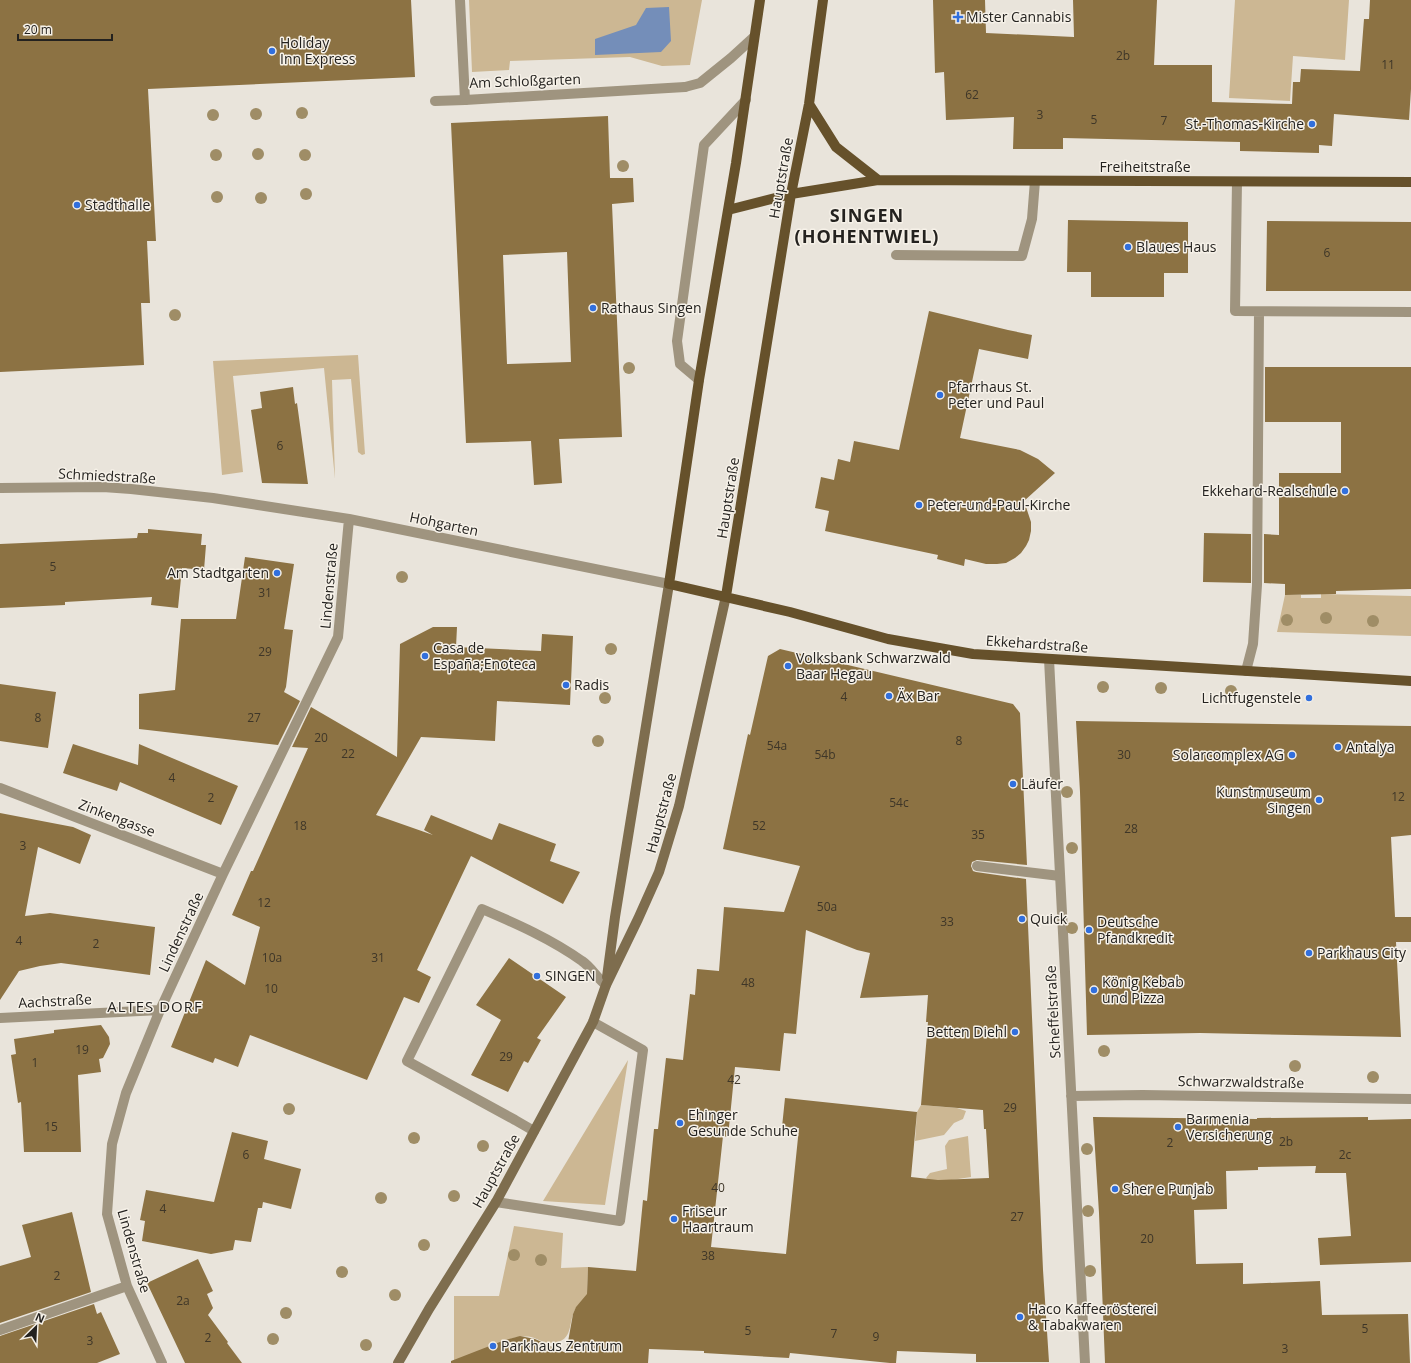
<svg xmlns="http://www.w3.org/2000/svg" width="1411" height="1363" viewBox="0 0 1411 1363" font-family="'Open Sans',sans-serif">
<rect width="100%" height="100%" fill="#e9e4db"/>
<path fill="#ccb793" d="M469,0h233l-12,65 -28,1 -32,-9 -120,4 -1,9 -37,2z
M1235,0h114l-4,60 -52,-4 -3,45 -61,-3z
M358,355l7,99 -3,1 -4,-3 -7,-73 -19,1 3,99 -11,-111 -91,8 10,96 -21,3 -9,-114z
M1321,594l90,2v40l-134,-4 8,-37h16v3h20z
M628,1060l-23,145 -62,-4z
M921,1105l36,3 9,3 -3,8 -9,4 -10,12 -29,6 2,-29z
M968,1136l3,41 -39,6 -6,-5 4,-5 17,-4 -2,-23 4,-6z
M514,1226l49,7 -2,35 27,-1 -1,30c-3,4 -9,7 -11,11 -9,14 -1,33 -24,35 -8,1 -13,-4 -21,-6 -6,-1 -12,0 -18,1l-59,24v-66h45z"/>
<path fill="#748eb9" d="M669,7l2,34 -10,11 -66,3v-16l41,-14 10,-17z"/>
<path fill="#8c7243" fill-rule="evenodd" d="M0,0h411l4,77 -267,12 8,152h-9l3,62h-9l3,62 -144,7z
M933,0h52l1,33 88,4 -1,-37h84l-3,65h58v37l80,2 1,-22h7l1,-13 59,2 4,-52h5l1,-19h41v89l-2,31 -75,-6 -2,32 -13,-1v8l-79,-2v-9l-177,-4v11h-50l1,-32 -68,3 -2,-48 -9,1z
M608,116l2,62h23l1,24 -22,2 10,233 -63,2 3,44 -28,2 -3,-44 -65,2 -15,-320zM567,252l4,110 -64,2 -4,-109z
M1068,220l120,2v51h-24v24h-73v-25h-24z
M1267,221l144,1v69h-145z
M929,311l79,19 24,5 -4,24 -49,-10 -19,89 60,12 18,9 17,14 -31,28 7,21v9l-2,9 -3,6 -5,7 -6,5 -9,5 -9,1h-11l-21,-5 -1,7 -27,-7 1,-4 -113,-24 4,-20 -14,-3 6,-31 13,3 4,-21 12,3 4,-21 45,9z
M1265,367h146v222l-75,2v3l-51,1v-11l-21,-1v-49l15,1v-62h62v-51h-76z
M293,387l2,17 2,-1 11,81 -46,-1 -11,-73 11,-2 -2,-16z
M148,529l54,5 -1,11h5l-2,25 -22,-2 -4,40 -27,-3 1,-8 -87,5v3l-65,3v-64l137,-6 1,-5h10z
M1204,533l47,1v49l-48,-1z
M245,557l49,7 -10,65 9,1 -7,57 -2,5 16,9 -22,44 -139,-16v-35l36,-4 6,-71h55z
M433,627h24l-1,20 85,4 1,-17 31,2 -3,69 -73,-4 -2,40 -74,-4 -45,78 57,20 -9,-5 7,-15 61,25 7,-17 57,21 -6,17 30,11 -17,32 -92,-48 -54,114 14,7 -12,26 -15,-6 -37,83 -117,-45 -12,32 -23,-9 -2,5 -42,-16 35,-87 39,25 15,-58 -28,-12 19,-44h2l55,-123 -16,-1 19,-40 86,50 3,-113z
M780,649l233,55 7,9 7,152 -50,-5 -5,2 -1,4 2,5 3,1 50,7 17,391 6,92h-73v-8l-79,-3 -1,12h-6l-100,-10 -1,5 -85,-5v-2l-55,-2 -1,14h-197v-2l54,-21 15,-4 15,3 31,14 7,-39 3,-7 11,-13 1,-27 48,4 7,-71 4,1 7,-72h4l8,-71 17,2 7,-66 5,1 2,-26 22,2 5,-64 60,5 16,-46 -77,-17 25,-115 2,1 18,-79zM806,930l51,20 13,3 -10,45 68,-3 -2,27h2l-7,83 62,5 1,19h2l3,49 -51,2 -27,-3 6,-65 -132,-14 -3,29 17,1 -13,126 -75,-7 12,-111 5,1 7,-70 45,4 4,-38 12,1z
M0,684l56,8 -8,56 -48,-7z
M1076,721l335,5v109l-20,2 4,80h16v25h-15l5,95 -201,-4 -113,2 -7,-243z
M73,744l65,21 1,-21 99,42 -17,39 -101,-43 -3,9 -54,-18z
M0,813l73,14 18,8 -11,29 -42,-17 -13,69 25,-3 105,14 -5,48 -89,-12 -21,3 -21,5 -19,29z
M509,958l57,39 -29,41 4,2 -13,23 -4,-2 -16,31 -37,-17 30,-55 -25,-15z
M101,1025l8,12 1,7 -7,14 -4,1 2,13 -23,3 3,77h-57l-3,-50 -3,1 -7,-48 5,-1 -2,-15 40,-6v-3z
M1093,1117l164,2v-1l111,-1v3l43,-1v143l-91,3 -2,-27 33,-2 -5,-63h-31l1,-7 -58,1v3l-32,1 1,38 -33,1 2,54 47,-1v21l77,-3 2,34 86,-1 2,49h-305l-6,-150z
M232,1132l36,9 -4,18 37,10 -10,40 -28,-7 -1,6h-4l-7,34 -16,-2 -2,10 -22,4 -69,-13 3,-20 -5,-1 6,-30 68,12z
M72,1212l19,80 -91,31v-57l31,-9 -9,-32z
M198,1259l15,32 -6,3 6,14 -5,7 20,27 -1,1 15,20h-57l-38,-80z
M94,1304l3,10 4,-2 19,42 -23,9h-97v-27z"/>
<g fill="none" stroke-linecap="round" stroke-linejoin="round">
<path stroke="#9f947f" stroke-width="10" d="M685,87l15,-4 31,-25 23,-21
M435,101l30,-1
M1237,182l-2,129 176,1
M896,255l126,1 10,-37 3,-38
M699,380l-19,-16 -3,-23 27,-196 42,-45
M1246,671l7,-27 4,-59 2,-273
M977,866l83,10
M534,1131l-19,-11 -108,-59 75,-152c35,15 69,30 100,52 9,6 15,17 24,24
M496,1202l124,19 23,-171 -50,-28"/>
<path stroke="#9f947f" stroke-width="10" d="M460,0l5,100 220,-13
M0,488l103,-1 28,2 82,9 136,21 320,65
M1049,659l36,704
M0,788l223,86
M0,1018l160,-8
M1071,1096l72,-1 268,4
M0,1330l127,-44
M162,1363l-35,-77 -20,-72 5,-70 14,-51 34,-83 63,-136 115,-237 11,-118"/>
<path stroke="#7e6d4e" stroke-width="10" d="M607,977l8,-60 54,-333
M398,1363l31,-54 67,-107 97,-180 13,-37 32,-66 21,-47 20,-66 47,-210"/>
<path stroke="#66512b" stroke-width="10" d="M760,0l-24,163 -37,217 -30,204 121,28 98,27 85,15 438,27
M809,104l27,43 42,33
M728,210l63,-16 87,-14 533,2
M726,596l65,-402 18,-90 14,-104"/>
</g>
<g fill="#9f8d66">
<circle cx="302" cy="113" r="6"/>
<circle cx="256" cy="114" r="6"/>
<circle cx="213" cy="115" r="6"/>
<circle cx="258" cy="154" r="6"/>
<circle cx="216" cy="155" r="6"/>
<circle cx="305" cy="155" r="6"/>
<circle cx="623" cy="166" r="6"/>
<circle cx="306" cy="194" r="6"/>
<circle cx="217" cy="197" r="6"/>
<circle cx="261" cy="198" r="6"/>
<circle cx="175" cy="315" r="6"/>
<circle cx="629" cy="368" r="6"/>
<circle cx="402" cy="577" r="6"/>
<circle cx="1326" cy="618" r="6"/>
<circle cx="1287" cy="620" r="6"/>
<circle cx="1373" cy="621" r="6"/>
<circle cx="611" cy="649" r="6"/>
<circle cx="1103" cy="687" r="6"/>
<circle cx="1161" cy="688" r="6"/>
<circle cx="1231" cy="691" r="6"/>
<circle cx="605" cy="698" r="6"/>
<circle cx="598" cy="741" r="6"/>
<circle cx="1067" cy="792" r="6"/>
<circle cx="1072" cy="848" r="6"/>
<circle cx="1072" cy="928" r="6"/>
<circle cx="1104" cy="1051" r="6"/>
<circle cx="1295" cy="1066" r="6"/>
<circle cx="1373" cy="1077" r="6"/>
<circle cx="289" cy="1109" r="6"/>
<circle cx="414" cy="1138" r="6"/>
<circle cx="483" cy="1146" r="6"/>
<circle cx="1087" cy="1149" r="6"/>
<circle cx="454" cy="1196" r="6"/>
<circle cx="381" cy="1198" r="6"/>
<circle cx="1088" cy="1211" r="6"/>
<circle cx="424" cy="1245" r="6"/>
<circle cx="514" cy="1255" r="6"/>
<circle cx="541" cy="1260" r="6"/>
<circle cx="1090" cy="1271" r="6"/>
<circle cx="342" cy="1272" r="6"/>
<circle cx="395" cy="1295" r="6"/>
<circle cx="286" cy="1313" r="6"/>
<circle cx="273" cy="1339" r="6"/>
<circle cx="366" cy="1345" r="6"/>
</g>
<g fill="#316fdd" stroke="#f6f1e8" stroke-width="1.5">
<path d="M956 11h4v4h4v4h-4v4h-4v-4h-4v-4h4z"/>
<circle cx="272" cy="51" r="4"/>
<circle cx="1312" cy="124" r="4"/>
<circle cx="77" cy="205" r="4"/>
<circle cx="1128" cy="247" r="4"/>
<circle cx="593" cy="308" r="4"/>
<circle cx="940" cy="395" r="4"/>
<circle cx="1345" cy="491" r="4"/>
<circle cx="919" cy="505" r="4"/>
<circle cx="277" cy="573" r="4"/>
<circle cx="425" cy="656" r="4"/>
<circle cx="788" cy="666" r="4"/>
<circle cx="566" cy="685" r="4"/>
<circle cx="889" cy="696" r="4"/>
<circle cx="1309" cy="698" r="4"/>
<circle cx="1338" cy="747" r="4"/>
<circle cx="1292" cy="755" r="4"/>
<circle cx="1013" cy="784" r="4"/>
<circle cx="1319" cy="800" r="4"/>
<circle cx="1022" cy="919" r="4"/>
<circle cx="1089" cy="930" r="4"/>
<circle cx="1309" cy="953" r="4"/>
<circle cx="537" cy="976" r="4"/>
<circle cx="1094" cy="990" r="4"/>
<circle cx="1015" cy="1032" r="4"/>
<circle cx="680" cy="1123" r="4"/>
<circle cx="1178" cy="1127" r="4"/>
<circle cx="1115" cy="1189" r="4"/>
<circle cx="674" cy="1219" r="4"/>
<circle cx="1020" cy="1317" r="4"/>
<circle cx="493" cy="1346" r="4"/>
</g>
<g text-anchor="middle" stroke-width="3" stroke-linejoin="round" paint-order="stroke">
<g font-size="12" fill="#3e3628">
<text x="1123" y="60">2b</text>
<text x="1388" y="69">11</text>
<text x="972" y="99">62</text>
<text x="1040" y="119">3</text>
<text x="1094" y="124">5</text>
<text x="1164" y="125">7</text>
<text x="1327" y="257">6</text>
<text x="280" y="450">6</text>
<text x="53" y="571">5</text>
<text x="265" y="597">31</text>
<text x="265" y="656">29</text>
<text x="844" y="701">4</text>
<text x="38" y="722">8</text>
<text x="254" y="722">27</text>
<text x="321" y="742">20</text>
<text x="959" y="745">8</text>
<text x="777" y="750">54a</text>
<text x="348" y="758">22</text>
<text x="825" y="759">54b</text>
<text x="1124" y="759">30</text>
<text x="172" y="782">4</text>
<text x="1398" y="801">12</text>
<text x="211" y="802">2</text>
<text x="899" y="807">54c</text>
<text x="300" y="830">18</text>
<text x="759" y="830">52</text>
<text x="1131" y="833">28</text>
<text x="978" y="839">35</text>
<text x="23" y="850">3</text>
<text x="264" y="907">12</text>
<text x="827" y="911">50a</text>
<text x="947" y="926">33</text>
<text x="19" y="945">4</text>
<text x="96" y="948">2</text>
<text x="272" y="962">10a</text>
<text x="378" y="962">31</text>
<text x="748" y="987">48</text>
<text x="271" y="993">10</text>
<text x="82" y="1054">19</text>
<text x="506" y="1061">29</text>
<text x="35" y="1067">1</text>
<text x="734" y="1084">42</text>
<text x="1010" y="1112">29</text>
<text x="51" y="1131">15</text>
<text x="1286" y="1146">2b</text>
<text x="1170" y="1147">2</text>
<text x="246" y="1159">6</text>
<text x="1345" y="1159">2c</text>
<text x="718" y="1192">40</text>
<text x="163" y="1213">4</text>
<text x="1017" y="1221">27</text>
<text x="1147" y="1243">20</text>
<text x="708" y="1260">38</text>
<text x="57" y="1280">2</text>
<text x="183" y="1305">2a</text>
<text x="1365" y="1333">5</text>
<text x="748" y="1335">5</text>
<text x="834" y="1338">7</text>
<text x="876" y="1341">9</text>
<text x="208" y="1342">2</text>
<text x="90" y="1345">3</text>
<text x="1285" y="1353">3</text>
</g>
<g font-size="14" fill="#24221f" stroke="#f6f1e8" text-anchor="start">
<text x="966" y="22">Mister Cannabis</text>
<text x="280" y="48">Holiday<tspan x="280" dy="16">Inn Express</tspan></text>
<text x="1304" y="129" text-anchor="end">St.-Thomas-Kirche</text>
<text x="85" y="210">Stadthalle</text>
<text x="1136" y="252">Blaues Haus</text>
<text x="601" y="313">Rathaus Singen</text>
<text x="948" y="392">Pfarrhaus St.<tspan x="948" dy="16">Peter und Paul</tspan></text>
<text x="1337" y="496" text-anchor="end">Ekkehard-Realschule</text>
<text x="927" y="510">Peter-und-Paul-Kirche</text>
<text x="269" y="578" text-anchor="end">Am Stadtgarten</text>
<text x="433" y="653">Casa de<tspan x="433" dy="16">España;Enoteca</tspan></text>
<text x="796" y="663">Volksbank Schwarzwald<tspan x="796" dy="16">Baar Hegau</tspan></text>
<text x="574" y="690">Radis</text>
<text x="897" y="701">Äx Bar</text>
<text x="1301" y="703" text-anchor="end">Lichtfugenstele</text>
<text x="1346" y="752">Antalya</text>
<text x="1284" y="760" text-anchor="end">Solarcomplex AG</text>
<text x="1021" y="789">Läufer</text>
<text x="1311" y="797" text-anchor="end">Kunstmuseum<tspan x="1311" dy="16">Singen</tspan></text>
<text x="1030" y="924">Quick</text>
<text x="1097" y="927">Deutsche<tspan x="1097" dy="16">Pfandkredit</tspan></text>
<text x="1317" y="958">Parkhaus City</text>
<text x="545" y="981">SINGEN</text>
<text x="1102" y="987">König Kebab<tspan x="1102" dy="16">und Pizza</tspan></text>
<text x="1007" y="1037" text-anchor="end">Betten Diehl</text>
<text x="688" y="1120">Ehinger<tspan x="688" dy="16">Gesunde Schuhe</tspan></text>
<text x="1186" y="1124">Barmenia<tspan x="1186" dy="16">Versicherung</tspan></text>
<text x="1123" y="1194">Sher e Punjab</text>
<text x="682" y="1216">Friseur<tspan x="682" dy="16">Haartraum</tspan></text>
<text x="1028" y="1314">Haco Kaffeerösterei<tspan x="1028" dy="16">&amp; Tabakwaren</tspan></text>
<text x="501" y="1351">Parkhaus Zentrum</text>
</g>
<g font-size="14" fill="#24221f" stroke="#f6f1e8">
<text transform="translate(525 81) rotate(-2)" y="5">Am Schloßgarten</text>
<text x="1145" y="172">Freiheitstraße</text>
<text transform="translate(781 178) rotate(-80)" y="5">Hauptstraße</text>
<text transform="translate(107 476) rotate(3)" y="5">Schmiedstraße</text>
<text transform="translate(728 498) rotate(-81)" y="5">Hauptstraße</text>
<text transform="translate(444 524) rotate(12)" y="5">Hohgarten</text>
<text transform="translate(329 586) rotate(-85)" y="5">Lindenstraße</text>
<text transform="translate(1037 644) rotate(4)" y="5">Ekkehardstraße</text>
<text transform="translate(661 813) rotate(-75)" y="5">Hauptstraße</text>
<text transform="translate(117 818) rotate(21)" y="5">Zinkengasse</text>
<text transform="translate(181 932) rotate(-65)" y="5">Lindenstraße</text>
<text transform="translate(55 1001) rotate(-3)" y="5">Aachstraße</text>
<text transform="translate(1053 1012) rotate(-93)" y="5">Scheffelstraße</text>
<text transform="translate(1241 1082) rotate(1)" y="5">Schwarzwaldstraße</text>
<text transform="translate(496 1171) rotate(-61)" y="5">Hauptstraße</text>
<text transform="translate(134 1251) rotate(74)" y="5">Lindenstraße</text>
</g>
<g font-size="15" letter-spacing="1" fill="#24221f" stroke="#f6f1e8">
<text x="155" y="1012">ALTES DORF</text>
</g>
<g font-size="18" font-weight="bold" letter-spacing="1" fill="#24221f" stroke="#f6f1e8">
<text x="867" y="222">SINGEN<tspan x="867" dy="21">(HOHENTWIEL)</tspan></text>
</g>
</g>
<g transform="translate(36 1327) rotate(24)" stroke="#f6f1e8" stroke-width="3" paint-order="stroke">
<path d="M0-3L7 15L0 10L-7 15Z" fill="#24221f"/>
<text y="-6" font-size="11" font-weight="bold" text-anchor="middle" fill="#24221f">N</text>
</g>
<path d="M18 34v6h94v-6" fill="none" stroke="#24221f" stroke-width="2"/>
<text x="24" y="34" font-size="12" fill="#24221f" stroke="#f6f1e8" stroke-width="3" paint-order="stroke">20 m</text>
</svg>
